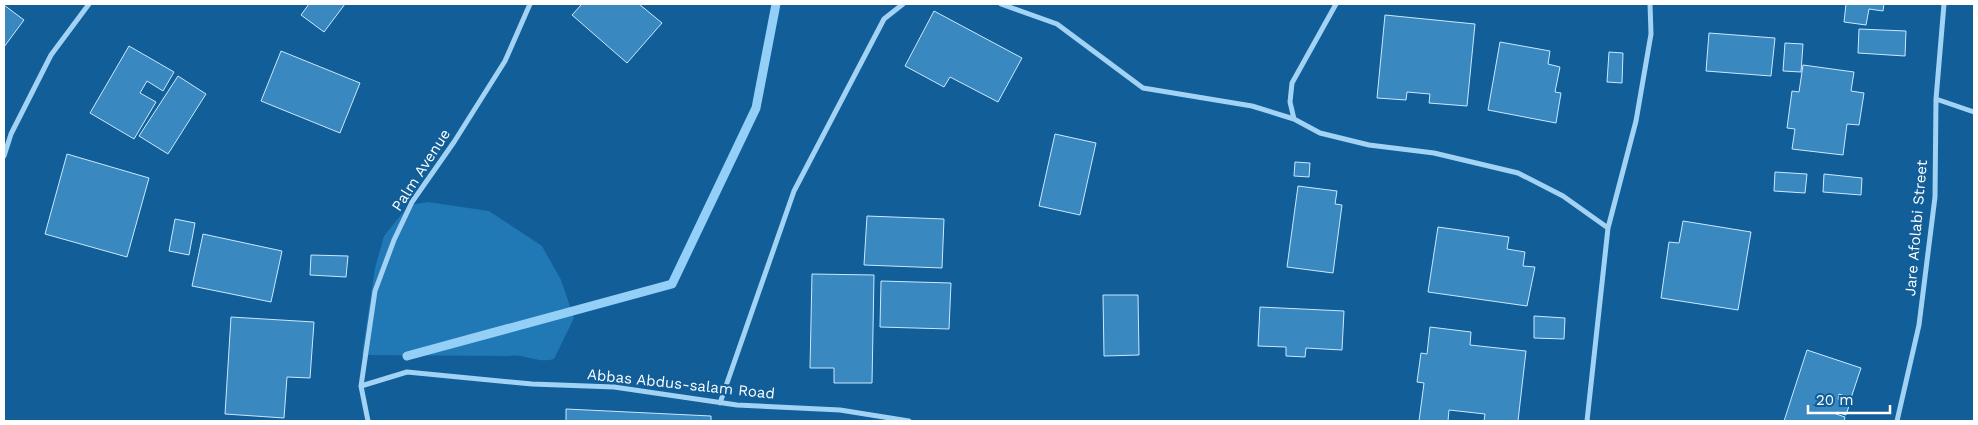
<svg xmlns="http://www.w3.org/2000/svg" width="1978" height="425" viewBox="0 0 1978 425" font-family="'Work Sans',sans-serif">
<rect width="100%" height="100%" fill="#115e98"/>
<path fill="#2078b5" d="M428,202l61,9 53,35 19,34 13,38 -20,41c-17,5 -29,-6 -46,-3l-146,-1 13,-87 9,-32 25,-31z"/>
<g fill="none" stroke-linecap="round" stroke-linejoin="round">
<path stroke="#94cff7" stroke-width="9" d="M407,356l265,-72 84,-176 20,-104"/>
</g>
<path fill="#3a88c0" stroke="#cae9fe" d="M309,4h36l-21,28 -23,-17z
M582,4h57l23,19 -35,40 -55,-48z
M1846,4h38l-1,7 -14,-2 -3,16 -22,-3z
M4,5l20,15 -20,27z
M934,11l88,47 -24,44 -48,-25 -6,10 -39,-21z
M1385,15l90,9 -8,82 -38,-3 1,-9 -23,-2 -1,8 -29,-2z
M1859,29l47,2 -1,25 -47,-3z
M1709,33l66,5 -4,38 -65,-5z
M1500,42l50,9 -2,13 12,3 -5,25 6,1 -5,30 -68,-13z
M1785,43l18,1 -2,28 -18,-1z
M129,46l45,26 -11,19 -16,-10 -7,12 16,9 -22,37 -44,-26z
M281,51l79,32 -20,50 -79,-32z
M1609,52l14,1 -1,30 -15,-1z
M1803,65l51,7 -3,19 13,2 -5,32 -12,-1 -4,31 -51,-6 3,-20 -8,-1 5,-37 7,1z
M178,76l28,18 -38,60 -29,-18z
M1055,134l41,9 -16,72 -41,-9z
M67,154l82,24 -22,79 -82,-23z
M1295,162l15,1 -1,14 -15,-1z
M1775,172l32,2 -2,19 -31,-2z
M1824,174l38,4 -1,17 -38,-3z
M1298,186l39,5 -2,13 7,1 -9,68 -46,-6z
M867,216l77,3 -2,49 -78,-3z
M175,219l20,4 -6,32 -20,-4z
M1683,221l68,11 -13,78 -77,-12 8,-56 10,1z
M1438,227l71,10 -2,12 18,3 -2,14 12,1 -8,39 -99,-14z
M203,234l79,17 -11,51 -79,-16z
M311,255l37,1 -2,21 -36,-2z
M812,274l62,1 -2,108h-38v-15h-24z
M881,281l70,2 -2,46 -69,-2z
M1103,295h35l1,60 -35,1z
M1260,307l84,4 -2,39 -36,-2 -1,9 -19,-1v-9l-28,-1z
M1534,316l31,2 -1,21 -30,-1z
M231,317l83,5 -4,56 -23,-1 -3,41 -59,-4z
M1430,327l41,5 -1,13 56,6 -8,70h-34l1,-7 -36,-4 -1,11h-29l5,-38 -7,-1 4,-29 6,1z
M1807,350l54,18 -10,30 -12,-4 -1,5 12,4 -4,12 -9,-3 -1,2 9,3 -1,4h-60z
M566,409l145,7v5h-145z"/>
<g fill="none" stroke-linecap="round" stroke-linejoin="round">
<path stroke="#a2d2f4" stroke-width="5" d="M1001,4l56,20 86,64 109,18 42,13 26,14 49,12 65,8 84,20 45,23 45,32
M1936,99l38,13
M1294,119l-4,-17 2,-19 44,-79
M4,156l7,-22 40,-79 38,-51
M361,386l46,-14 125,12 82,3 123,18 103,5 69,11
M720,403l74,-212 90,-172 19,-15
M368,421l-7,-35 14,-95 19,-51 18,-38 42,-60 51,-81 25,-57
M1587,421l21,-193 28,-107 15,-87 -1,-30
M1897,421l22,-96 16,-128 1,-98 8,-95"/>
</g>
<g text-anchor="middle" stroke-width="4.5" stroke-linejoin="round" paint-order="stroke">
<g font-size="15" fill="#fff" stroke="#115e98">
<text transform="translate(421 170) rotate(-57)" y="5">Palm Avenue</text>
<text transform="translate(1916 228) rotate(-85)" y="5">Jare Afolabi Street</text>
<text transform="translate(681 384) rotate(6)" y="5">Abbas Abdus-salam Road</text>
</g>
</g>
<rect width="1978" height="425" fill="none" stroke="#ffffff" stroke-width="10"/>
<path d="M1808 405v8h82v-8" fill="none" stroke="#ffffff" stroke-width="2.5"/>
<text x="1816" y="405" font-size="15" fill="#ffffff" stroke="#115e98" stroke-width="4" paint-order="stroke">20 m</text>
</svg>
